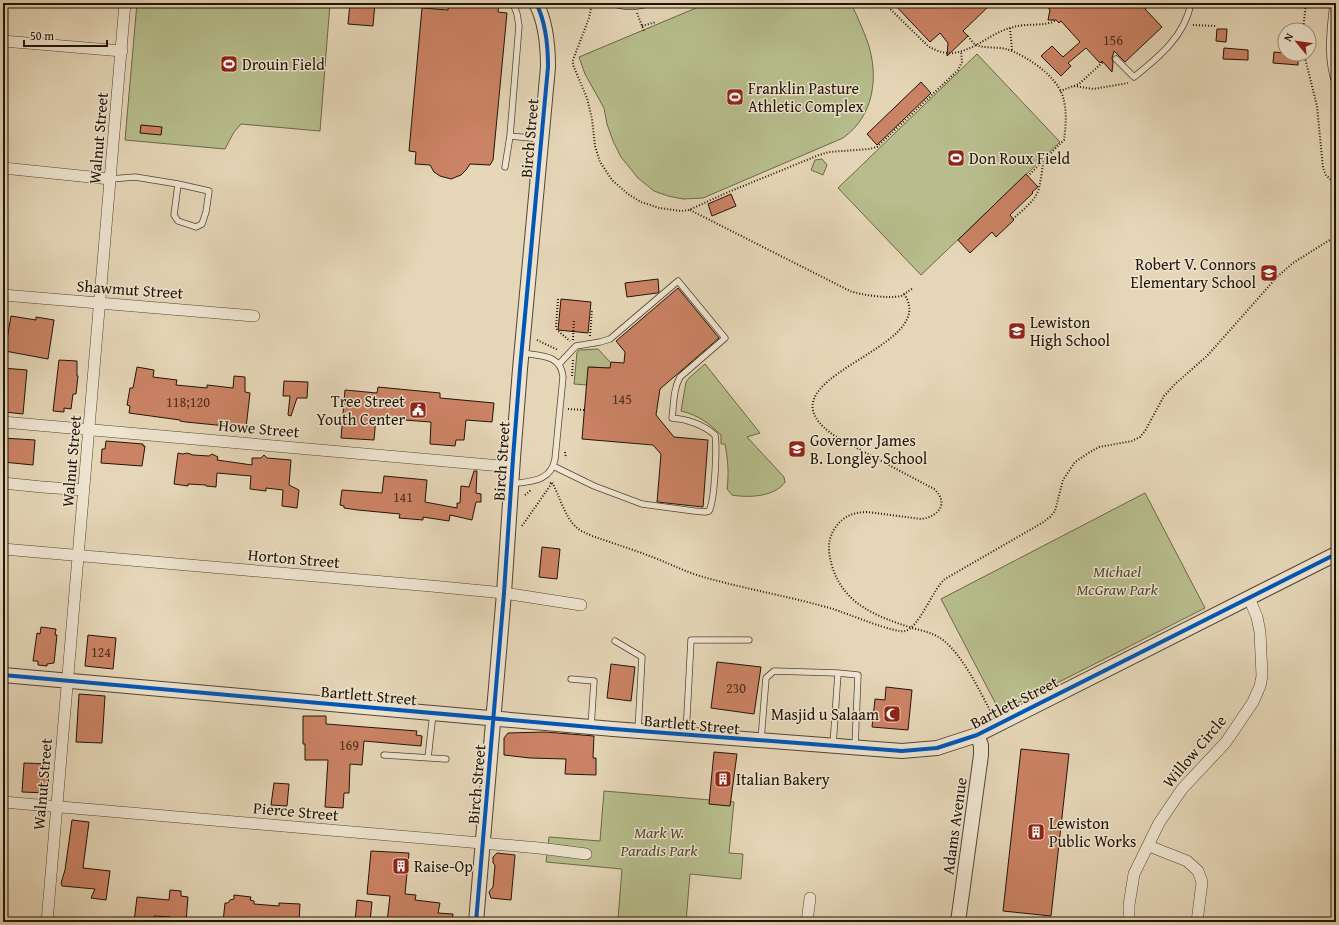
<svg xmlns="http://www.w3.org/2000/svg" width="1339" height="925" viewBox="0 0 1339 925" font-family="'Gentium Book Plus',serif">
<rect width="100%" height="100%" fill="#e5d6b7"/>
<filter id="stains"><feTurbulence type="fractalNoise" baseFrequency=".005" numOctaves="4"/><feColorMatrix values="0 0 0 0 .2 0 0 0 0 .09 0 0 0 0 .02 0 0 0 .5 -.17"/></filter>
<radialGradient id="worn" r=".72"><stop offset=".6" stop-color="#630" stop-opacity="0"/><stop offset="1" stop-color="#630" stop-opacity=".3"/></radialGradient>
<path fill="#b7bd8c" stroke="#6c6848" d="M137,3h193l-10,128 -79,-7 -7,8 -9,17 -100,-9z
M708,3h143c6,13 12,26 17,40 11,34 6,73 -25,95l-140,60 -20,1 -15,-3 -14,-5 -16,-13 -17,-21 -8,-16 -6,-17 -3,-16 -19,-34 -6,-17z
M977,54l83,88 -139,133 -83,-87z
M822,159l5,6 -4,10 -12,-5 4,-10z
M598,349l13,14 -1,5 -21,-1 -2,18 -13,-1 3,-32 2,-2z
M705,364l55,69 -13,4 37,40 1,5c-10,15 -37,16 -53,13l-5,-6c2,-15 1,-30 -2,-45h-4v-9c-12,-12 -23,-20 -40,-24l5,-29 3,-4z
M1145,493l60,115 -205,104 -59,-113z
M604,791l130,11 -5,51 14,1 -2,25 -51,-5 -4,48h-30l-38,-3 4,-50 -76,-7 3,-25 51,4z"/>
<path fill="#cb8365" stroke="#211405" d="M350,3h25l-2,23 -25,-2z
M449,3h50l-1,9 9,1 -14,147 -3,5 -20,-1 -4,6 -5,5 -10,4 -11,-3 -6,-4 -4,-7 -15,-1 1,-12 -7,-1 13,-143 26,2z
M893,3h99l-29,28 5,5 -21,20 1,-13 -8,-10 -10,9z
M1044,3h108l-7,6 17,18 -37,35 -11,-11 -2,7 1,4 -1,10 -10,-11 -2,2 -14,-15 -18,15 3,3 -10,10 -20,-20 11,-10 11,11 17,-15 -19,-21 -2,2 -3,-3h-8l2,-10z
M1217,29h10l-1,13 -10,-1z
M1224,48l24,2v10l-25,-1z
M1274,52l11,1v1h13v11l-25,-2z
M921,82l10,11 -54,52 -10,-11z
M141,125l21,2 -1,8 -21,-2z
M1026,174l12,13 -6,5 1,1 -23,22 4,5 -18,17 -4,-5 -22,21 -12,-13z
M731,194l5,12 -24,10 -4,-12z
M658,279l1,13 -2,1 -30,4 -2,-14z
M678,288l41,50 -59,51 -4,26 18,22 34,3 -5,67 -46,-5 4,-48 -8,-9 -71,-6 6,-72 22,1 1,-6 13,1 1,-11 -9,-11z
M561,299l30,3 -3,31 -30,-3z
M11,316l25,4v-3l18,3 -6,39 -43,-8z
M59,360l18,1v15h1l-2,18h-3l-2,15 -7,-1v4l-11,-1z
M137,367l17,3 -1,7 24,3 -1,5 31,3v-3l26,3 1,-12 11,1v15l5,1 -4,35 -60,-6 -6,-1v-1l-51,-7 1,-7 -3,-1 3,-17h3z
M3,368l24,2 -4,44 -18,-2 2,-25 -4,-1z
M284,381l24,1 -1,16h-10l-6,18 -3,-1 2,-19h-7z
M378,387l62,6v5l54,5 -2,19 -26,-2 -2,20h-8l-1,6 -25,-2 1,-22 -55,-4 -2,22 -33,-2 4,-48 32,3z
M3,438l32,2 -2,25 -30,-3z
M106,441l37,3v2h2l-3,20 -41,-3 1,-14h3z
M178,453l5,1 4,-1 6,2 16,1 3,-2 6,3 -1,3 35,5v-7h9l3,-3 3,3 24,2 -2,25 10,5 -2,18 -15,-2 1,-16 -17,-2v3l-16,-2 1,-13 -34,-3 -1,14 -10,-1v-1l-18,-1v2l-14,-2z
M474,471h3l-1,22 5,1v8h-5l-4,18 -22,-5 -1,6 -26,-4v3l-24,-2 1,-4 -42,-4 -14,-2v-2l-4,-1 2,-15 40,3 2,-17 43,4 -2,22 32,6v-5h3l1,-17 8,1z
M542,547l18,2 -3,30 -18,-2z
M41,627l15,2 -1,6h2l-3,28 -7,1v2l-9,-1v-4h-5l4,-28 3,1z
M88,635l28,3 -3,31 -28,-3z
M717,662l44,5 -7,47 -43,-6z
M611,664l24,3 -4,34 -24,-3z
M886,687l26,3 -4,40 -36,-3 3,-28 10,1z
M79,694l26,2 -3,47 -26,-1z
M303,716h23v8l91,7 -1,4 6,1 -1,10 -57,-5 -2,24 -12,-1 -1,29h-5l-1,15 -18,-1 3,-47h-23v-16h-2z
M545,732l49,4 -1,22h3v17l-31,-1 1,-15 -36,-1 -26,-3v-17l4,-5z
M1021,749l48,5 -18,162 -48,-5z
M714,752l23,2 -7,52 -21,-2z
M24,763l25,1 -1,29 -26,-1z
M274,783l15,1 -2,22 -16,-1z
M72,820l17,2 -6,46 27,3 -4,29 -15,-2 4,-9 -33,-3 -1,-3 4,-13z
M371,851l38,2 -4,41 11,1 -1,5 25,3 -2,10 15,1 -1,8h-65l3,-26 -23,-2z
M497,853l18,2 -4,45 -20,-2 -2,-6 4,-5 2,-22 -2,-2v-6z
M170,890l11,1v5l7,1 -2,25h-16l1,-5 -17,-1 -1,6h-19l3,-25 32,3z
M234,895l17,2 -1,3 4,1v3l25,2v-3l21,1 -1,18h-76l2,-19h3l2,-3 4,-1z
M357,900l15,2 -2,20h-15z"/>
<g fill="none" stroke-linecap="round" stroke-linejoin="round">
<g stroke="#524432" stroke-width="7">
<path id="service" d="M613,3c13,6 26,3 40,0
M1333,3c-3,29 -7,55 3,83
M1116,59l18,18c25,-20 51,-41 57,-74
M510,136l31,3
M505,167l5,-31 9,-110 -2,-12 -4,-11
M110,179l25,-2 43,7 31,7 -3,21 -4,12 -6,3 -18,-6 -4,-6 4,-31
M553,466l41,20 48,18 52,7 11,1 4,-1c6,-11 8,-64 6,-76 -11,-10 -28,-16 -43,-17 2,-14 1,-28 8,-41l45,-39 -47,-57 -61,52 -7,6 -10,3 -24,4 -17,18
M512,484c18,-3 39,-2 43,-25l8,-82c-2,-23 -23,-21 -41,-24
M615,641l27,16 -4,74
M571,679l23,2 -3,46
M686,735l5,-95h58
M761,740l5,-62 8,-7 64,2
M833,745l5,-72 20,2 -3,71
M384,755l62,4
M428,758l5,-45"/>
</g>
<g stroke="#524432" stroke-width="12">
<path id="minor" d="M3,41l119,10
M3,168l107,11
M3,295l251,21
M3,422l509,45
M3,483l39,4 42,3
M3,549l428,37 73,7 77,12
M3,802l536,46 47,6
M1154,848l33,13 11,10 4,11 -5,40
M47,922l78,-919
M807,922l3,-24
M1129,922v-17l5,-31 25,-51 23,-34 44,-47 27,-40 7,-16 2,-10 -2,-44 -3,-15 -8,-19"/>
</g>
<g stroke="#524432" stroke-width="16">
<path id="tertiary" d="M3,675l610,54 289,22 35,-3 40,-13 359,-181
M476,922l28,-329 9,-135 7,-89 28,-302c0,-22 -2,-45 -12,-64
M958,922l23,-167v-10l-4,-10"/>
</g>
<path stroke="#211405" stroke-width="2" stroke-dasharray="1 2" stroke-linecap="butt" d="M592,3l-3,15 -16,42v5l14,33 5,21 3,27 5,16 12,18 16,14 13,8 18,6 22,3 8,-1 37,-17 93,-38 10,-3 41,-3 7,-2 81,-77 4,-8 -1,-11
M884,3l44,43c8,5 17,8 26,7 23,-4 38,-21 59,-26 13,-4 34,0 43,-7
M637,13l7,18
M1193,25l24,1
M642,26l14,-4
M1010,28l2,22
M1303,30l3,-27
M968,36c2,3 5,7 8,9 6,3 23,2 30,4 20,6 51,27 57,48 4,13 3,29 1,43l-36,36
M1304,54l13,52 6,62 3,7 10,10
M1074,86l19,3 35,-6
M1060,91l19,-7 24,-22
M690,210l160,81c11,4 39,8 51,5 4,-2 7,-5 11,-7
M1013,219c9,-9 23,-18 26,-31 2,-8 3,-17 4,-25
M904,294c40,57 -160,84 -66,144l96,51c16,14 4,28 -13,30l-53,-7c-14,0 -25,4 -33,16 -8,12 -7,24 -3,38 12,39 44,50 80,62 11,3 22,5 31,12 21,17 36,50 49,74
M558,299l-2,28 1,3 13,11
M590,336l2,-27
M537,340l21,10
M573,340l1,-21
M572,376l1,-16
M568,409l17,1
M565,452l1,6
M550,483l2,-1c7,13 13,35 24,45 4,4 10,6 16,9 21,7 42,14 63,22 15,6 29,13 45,18 44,13 89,20 133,33 13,4 63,25 72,22 15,-4 27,-41 40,-52l97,-56 8,-6 5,-6 8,-31 12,-18 15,-10 9,-5 33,-6 8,-4 5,-6 19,-35 11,-12 32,-28 70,-79 16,-14 43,-27
M525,495l6,-5
M522,526l30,-43"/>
<use href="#service" stroke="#eee4d0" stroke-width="5.5"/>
<use href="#minor" stroke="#eee4d0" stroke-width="11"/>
<use href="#tertiary" stroke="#eee4d0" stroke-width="14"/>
<g stroke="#eee4d0" stroke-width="6">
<path id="cycleway" d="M3,675l610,54 289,22 35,-3 40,-13 359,-181
M476,922l28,-329 9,-135 7,-89 28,-302c0,-22 -2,-45 -12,-64"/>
</g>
<use href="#cycleway" stroke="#0057b8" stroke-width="4"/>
</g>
<defs>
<g id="stadium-square" transform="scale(0.9)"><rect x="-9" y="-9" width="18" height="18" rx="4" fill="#8f2418" stroke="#eee4d0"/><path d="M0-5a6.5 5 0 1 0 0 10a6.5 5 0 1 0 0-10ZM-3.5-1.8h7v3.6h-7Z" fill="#fff"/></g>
<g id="school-square" transform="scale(0.9)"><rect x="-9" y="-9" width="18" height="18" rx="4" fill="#8f2418" stroke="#eee4d0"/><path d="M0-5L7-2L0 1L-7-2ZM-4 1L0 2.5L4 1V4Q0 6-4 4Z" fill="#fff"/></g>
<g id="civic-square" transform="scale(0.9)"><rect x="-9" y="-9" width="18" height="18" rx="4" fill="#8f2418" stroke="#eee4d0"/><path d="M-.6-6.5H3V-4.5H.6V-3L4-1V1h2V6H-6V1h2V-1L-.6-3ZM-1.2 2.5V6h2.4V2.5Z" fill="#fff"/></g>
<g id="mosque-square" transform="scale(0.9)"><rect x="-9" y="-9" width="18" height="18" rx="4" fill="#8f2418" stroke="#eee4d0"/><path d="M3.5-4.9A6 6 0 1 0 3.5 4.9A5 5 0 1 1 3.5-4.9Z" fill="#fff"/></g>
<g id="building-square" transform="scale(0.9)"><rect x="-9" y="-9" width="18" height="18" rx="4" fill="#8f2418" stroke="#eee4d0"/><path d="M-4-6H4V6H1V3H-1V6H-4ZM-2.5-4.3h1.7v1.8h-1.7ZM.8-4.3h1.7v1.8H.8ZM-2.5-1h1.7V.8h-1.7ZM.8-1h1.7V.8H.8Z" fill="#fff"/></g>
</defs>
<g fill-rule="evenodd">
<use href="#stadium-square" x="229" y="64"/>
<use href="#stadium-square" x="735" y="97"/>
<use href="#stadium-square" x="956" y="158"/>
<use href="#school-square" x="1269" y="273"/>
<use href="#school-square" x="1017" y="331"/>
<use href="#civic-square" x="418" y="410"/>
<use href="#school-square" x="797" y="449"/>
<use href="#mosque-square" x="892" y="714"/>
<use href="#building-square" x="723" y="779"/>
<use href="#building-square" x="1036" y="832"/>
<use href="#building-square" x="401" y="866"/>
</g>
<g text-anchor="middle" stroke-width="3" stroke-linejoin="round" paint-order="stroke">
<g font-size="14" fill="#4c301d">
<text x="1113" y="45">156</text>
<text x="622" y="404">145</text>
<text x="188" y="407">118;120</text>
<text x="403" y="502">141</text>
<text x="101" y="657">124</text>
<text x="736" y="693">230</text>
<text x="349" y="750">169</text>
</g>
<g font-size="16" fill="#211405" stroke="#eee4d0" text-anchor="start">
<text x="242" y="70">Drouin Field</text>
<text x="748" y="94">Franklin Pasture<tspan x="748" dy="18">Athletic Complex</tspan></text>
<text x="969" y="164">Don Roux Field</text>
<text x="1256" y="270" text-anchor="end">Robert V. Connors<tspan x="1256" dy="18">Elementary School</tspan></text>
<text x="1030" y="328">Lewiston<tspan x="1030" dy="18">High School</tspan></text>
<text x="405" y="407" text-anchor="end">Tree Street<tspan x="405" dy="18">Youth Center</tspan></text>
<text x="810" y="446">Governor James<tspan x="810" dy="18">B. Longley School</tspan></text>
<text x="879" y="720" text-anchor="end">Masjid u Salaam</text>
<text x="736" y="785">Italian Bakery</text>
<text x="1049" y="829">Lewiston<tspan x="1049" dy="18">Public Works</tspan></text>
<text x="414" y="872">Raise-Op</text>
</g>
<g font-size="16" fill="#211405" stroke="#eee4d0">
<text transform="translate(98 138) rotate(-85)" y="6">Walnut Street</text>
<text transform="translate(529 138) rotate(-85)" y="6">Birch Street</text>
<text transform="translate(130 289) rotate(4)" y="6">Shawmut Street</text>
<text transform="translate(259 428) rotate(5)" y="6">Howe Street</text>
<text transform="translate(71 461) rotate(-85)" y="6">Walnut Street</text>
<text transform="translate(501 461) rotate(-86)" y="6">Birch Street</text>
<text transform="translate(294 558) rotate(5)" y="6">Horton Street</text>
<text transform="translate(369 695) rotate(5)" y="6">Bartlett Street</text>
<text transform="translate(1014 702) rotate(-27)" y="6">Bartlett Street</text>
<text transform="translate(692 724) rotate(5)" y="6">Bartlett Street</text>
<text transform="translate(1194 751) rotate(-50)" y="6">Willow Circle</text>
<text transform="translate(42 784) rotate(-85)" y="6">Walnut Street</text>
<text transform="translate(476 784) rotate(-85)" y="6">Birch Street</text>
<text transform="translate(296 811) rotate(5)" y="6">Pierce Street</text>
<text transform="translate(954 826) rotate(-82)" y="6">Adams Avenue</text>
</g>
<g font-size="16" font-style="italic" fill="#4e472e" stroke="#eee4d0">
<text x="1117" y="577">Michael<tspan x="1117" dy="18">McGraw Park</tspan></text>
<text x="659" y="838">Mark W.<tspan x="659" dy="18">Paradis Park</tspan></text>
</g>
</g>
<rect width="1339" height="925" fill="none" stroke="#e5d6b7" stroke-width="16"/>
<rect x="4" y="4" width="1331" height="917" fill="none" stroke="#211405" stroke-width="2"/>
<rect x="8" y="8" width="1323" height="909" fill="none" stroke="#211405"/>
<g transform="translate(1297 42) rotate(299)"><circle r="19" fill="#eee4d0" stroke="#9c917f"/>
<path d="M0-3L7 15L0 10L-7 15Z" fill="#8f2418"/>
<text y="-6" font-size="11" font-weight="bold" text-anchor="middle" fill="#211405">N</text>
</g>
<path d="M24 40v6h83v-6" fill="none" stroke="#211405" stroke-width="2"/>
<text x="30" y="40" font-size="12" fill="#211405" stroke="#eee4d0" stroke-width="3" paint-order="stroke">50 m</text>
<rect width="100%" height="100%" filter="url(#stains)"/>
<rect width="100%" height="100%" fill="url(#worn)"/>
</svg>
